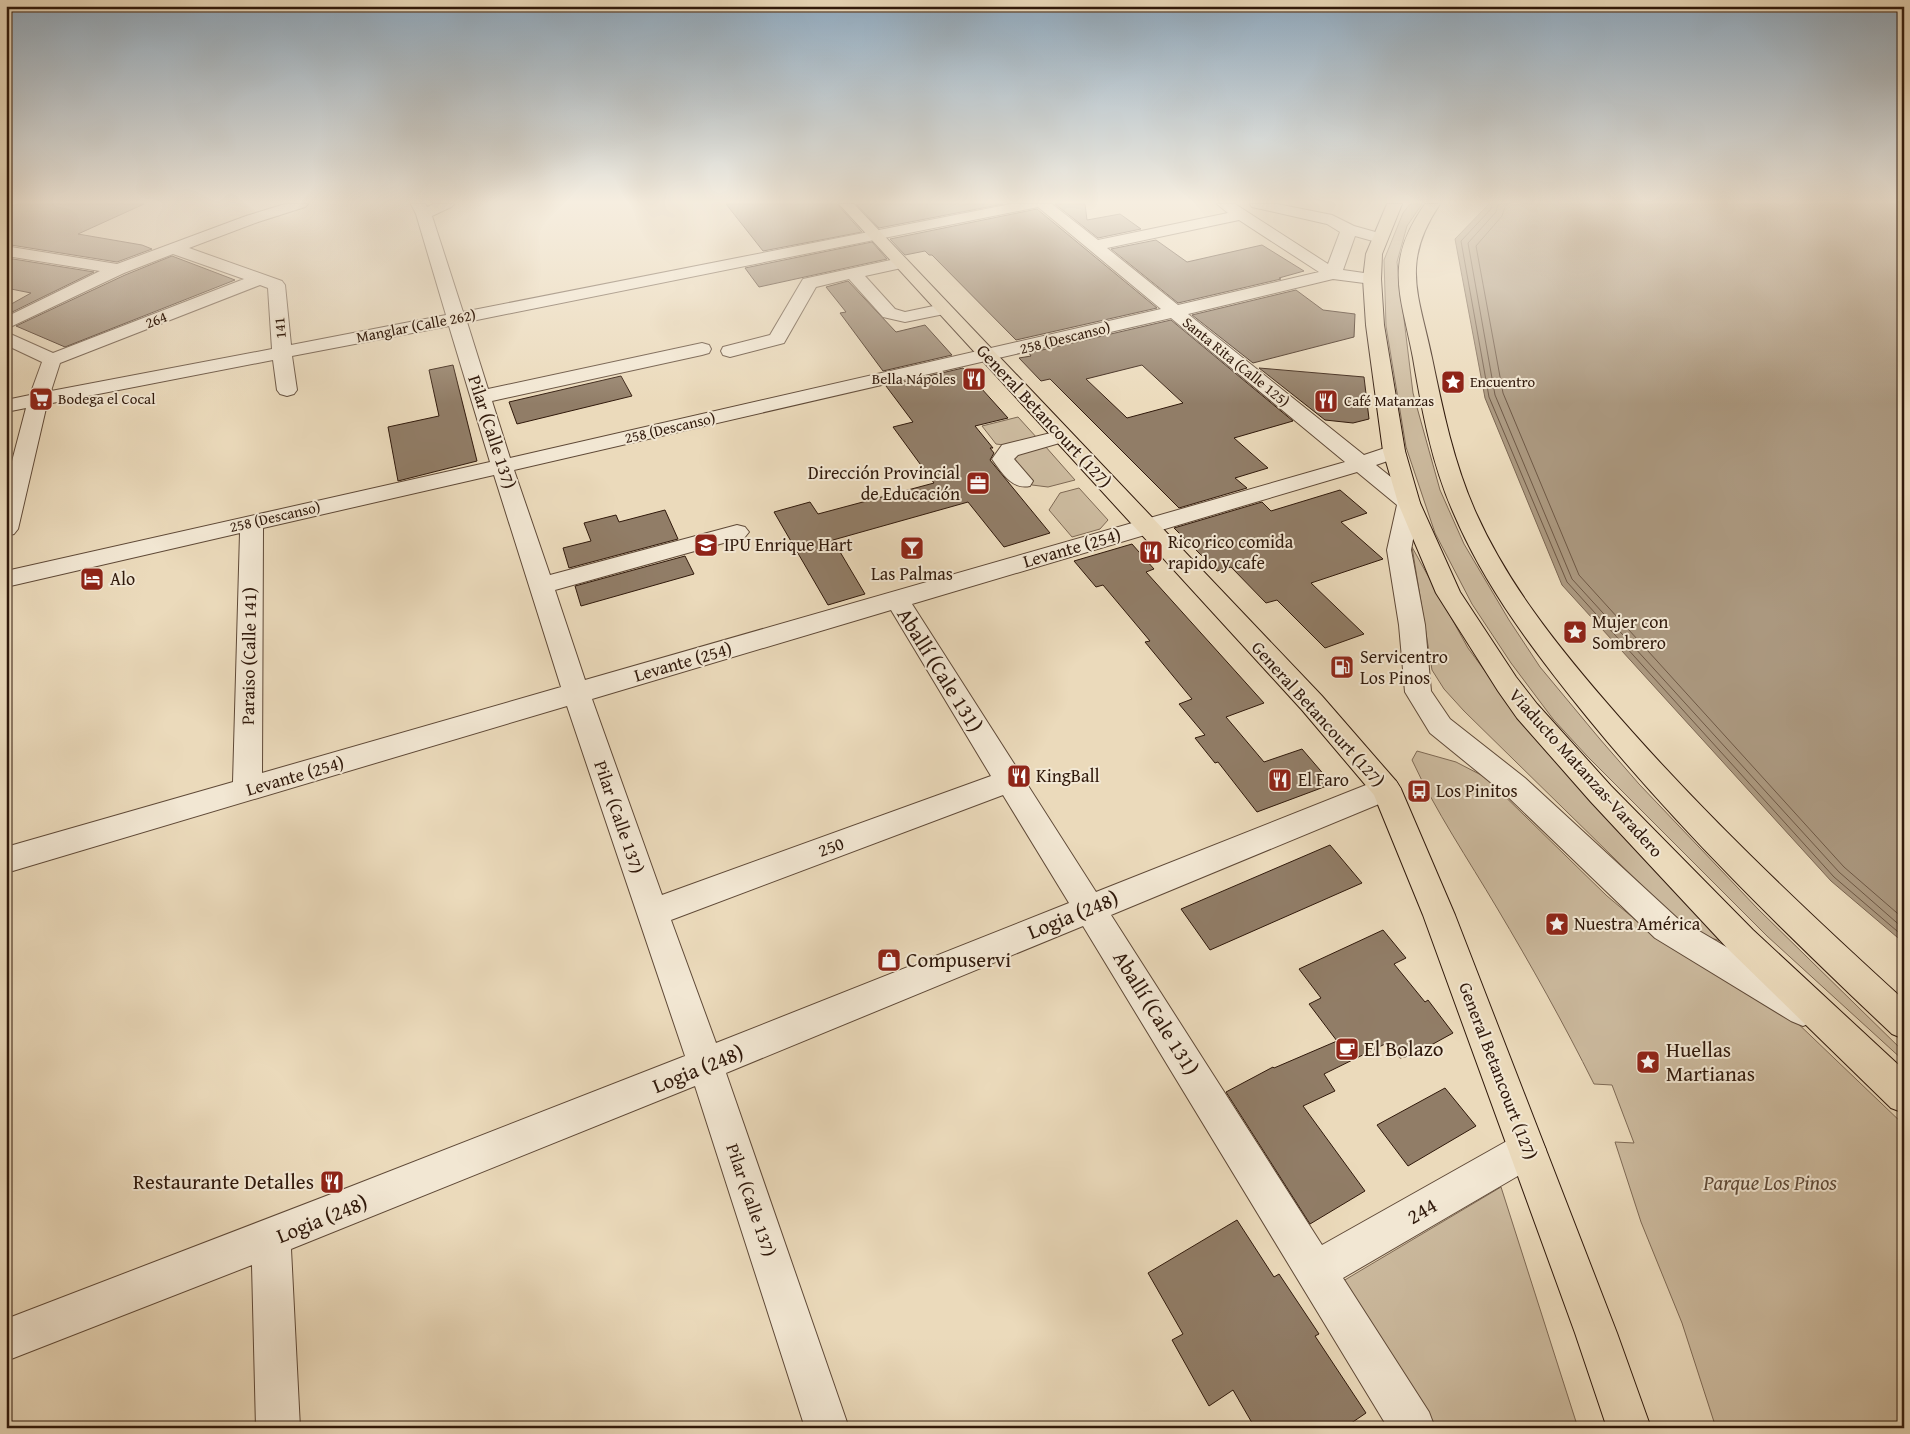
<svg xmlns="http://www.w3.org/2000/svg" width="1910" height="1434" viewBox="0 0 1910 1434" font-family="'Gentium Book Plus',serif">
<rect width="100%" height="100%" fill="#ebdabb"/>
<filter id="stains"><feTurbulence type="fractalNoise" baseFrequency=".004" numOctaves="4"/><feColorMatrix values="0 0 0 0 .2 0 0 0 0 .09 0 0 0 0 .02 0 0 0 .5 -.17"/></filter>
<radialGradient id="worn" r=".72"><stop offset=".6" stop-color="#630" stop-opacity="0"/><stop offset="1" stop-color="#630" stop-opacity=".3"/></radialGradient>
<path fill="#cbb99d" stroke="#7e6954" d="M1410,204h12l-15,22 -10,36 16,131 27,97 24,54 45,76 31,47 59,71 40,46 119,125 146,143v9l-137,-125 -180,-180 -34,-37 -42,-56 -39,-59 -37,-71 -29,-86 -20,-121 -2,-66 19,-47z
M1018,417l20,22 -26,7 -16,-2 -14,-18z
M1045,446l30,34 -27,7 -16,-2 -21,-25 7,-8z
M1079,488l29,32 -8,9 -28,8 -23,-27 11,-17z
M1412,547l56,101 42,57 211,236c-22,-5 -39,-19 -56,-33l-201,-197 -20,-22 -12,-19z
M1417,751l39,11 29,15 122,119 55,46 127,73 115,110v303h-188l-34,-105 -41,-101 -26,-80 19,1 -22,-58 -18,-1c-30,-60 -63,-119 -97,-176 -29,-49 -61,-96 -85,-148z
M1501,1187l77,241h-145l-95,-144z"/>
<path fill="#ab987f" stroke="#7a6551" d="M1489,204h415v739l-73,-62 -269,-296 -77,-187 -30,-159z"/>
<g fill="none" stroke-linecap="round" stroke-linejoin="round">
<path stroke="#6e5845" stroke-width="1" d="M1492,204l-1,5 -30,32 28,156 78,185 267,295 70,60
M1498,204l-2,8 -28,31 27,152 77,184 267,293 65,57
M1506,204l-4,12 -26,30 27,147 76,182 265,292 60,52"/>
</g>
<path fill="#917d67" stroke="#30190b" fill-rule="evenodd" d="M17,204h127l-66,30 64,11 10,4 -35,13 -106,-17 -5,1v-38z
M726,204h111l25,28 -99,19z
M856,204h147l-124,24z
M1055,204h30l2,16 33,-6 21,15 -43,9z
M1037,209l120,99 -141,32 -84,-85h-3l-4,-4 -20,4 -15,-16z
M1156,240l31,22 75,-17 42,26 -25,7 2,1 -103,24 -67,-54z
M872,242l15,17 -128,28 -14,-19z
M172,256l63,24 -170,67 -49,-21 109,-51z
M13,259l81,13 -88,43v-8l25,-14 -25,-5v-27z
M848,281l48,51 29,-7 27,30 -69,16 -43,-58 6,-1 -20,-25z
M1296,290l27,20 32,4 -1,23 -101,26 -61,-48z
M1171,320l122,101 -59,17 34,30 -33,10 12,10 -68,20 -129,-129 -9,2 -22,-23 12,-2 -2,-3zM1142,365l41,38 -56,15 -41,-39z
M453,365l24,96 -79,20 -10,-54 51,-11 -10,-46z
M963,368l45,50 -33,8 18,22h-3l4,5 -4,7 60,73 -46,14 -36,-45 -135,38 32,54 -37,11 -54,-93 36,-10 8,12 116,-31 -41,-56 20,-5 -27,-36z
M1259,368l105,9 5,42 -16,4 -28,-3z
M621,376l11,20 -115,28 -8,-22z
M1340,490l27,23 -26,9 42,37 -72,24 53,51 -39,14 -48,-48 -11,3 -35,-36 -14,4 -43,-43 88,-26 9,9z
M665,510l13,29 -109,29 -6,-20 28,-7 -7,-18 32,-8 3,7z
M1132,544l22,25 -8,3 118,131 -38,14 38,45 38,-13 30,35 -75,28 -39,-50 -3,1 -20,-25 10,-3 -26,-31 13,-5 -47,-57 5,-1 -47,-56 -7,2 -22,-26z
M685,556l9,18 -113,32 -6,-20z
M1330,845l32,38 -152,67 -29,-41z
M1383,930l23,28 -12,6 31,38 3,-2 25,33 -40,22 -13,3 -13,-15 -63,31 11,17 -32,15 62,85 -55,33 -84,-132 47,-25 1,1 63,-27 -28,-37 12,-6 -22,-29z
M1445,1088l31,38 -68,40 -31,-41z
M1237,1220l37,57 5,-3 40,60 -4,2 51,77 -22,15h-89l-22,-38 -24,16 -37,-66 11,-6 -35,-61z"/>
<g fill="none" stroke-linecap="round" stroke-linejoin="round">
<g stroke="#5f4937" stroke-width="2">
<path id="minor" d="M285,204h23l-3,3 -47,15 -69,26 93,33 3,4 6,60 155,-30 -30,-101 -5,-10h14l2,3 7,-3h20l-3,3 -19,9 31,96 548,-108h41l46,36 130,-27 -11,-9h18l93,60 12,-32 -13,-8 -75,-17 -2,-3h27l55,11 22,11 32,9 2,3 -2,3 -6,2 -25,-7 -12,34 35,5 3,4 -3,4 -6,1 -39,-5 -145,35 176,141 30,-10 8,1 3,5 -3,5 -26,9 41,33 3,5 -9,47 14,75 6,66 19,28 75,59 152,140 138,81 5,11 -5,11 -12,5 -12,-5 -136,-83 -150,-144 -75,-61 -25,-41 -6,-67 -12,-75 10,-45 -40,-33 -445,132 184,288 280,-111 10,-4 10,4 5,8 -5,8 -285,118 211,330 192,-108 13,-6 13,6 6,13 -6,13 -197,115 86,134 6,16h-47l-305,-502 -357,147 123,355h-44l-110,-342 -404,163 9,179h-44l-4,-163 -246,96v-42l346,-133 333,-130 -118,-350 -561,167v-26l227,-65 7,-249 -234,54v-16l484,-109 -41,-136 -157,30 5,34 -3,4 -7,2 -7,-2 -3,-4 -4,-30 -226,44 -29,125 -4,5 -8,2v-52l20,-76 -20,4v-12l24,-5 12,-33 -36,-17v-13l47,21 191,-74 -71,-25 -49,19 -118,56v-12l94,-46 -87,-14 -7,2v-11l5,-1 106,17 129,-48zM1038,207l123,102 -651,149 -18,-57 210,-46 7,-2 2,-4 -2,-4 -7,-2 -214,46 -21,-67zM1239,220l80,52 -141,33 -71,-57zM260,285l8,3 4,61 -221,42 9,-28zM1171,318l174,144 -760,218 -30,-90 190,-53 4,-5 -4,-5 -8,-2 -187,50 -36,-105zM494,475l67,212 -299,86 1,-245zM891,610l100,166 -329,119 -70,-196zM1003,795l66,108 -353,140 -45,-123z
M900,258l6,1 2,4 -2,4 -41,9 30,33 10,3 38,-8 6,1 3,4 -3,4 -44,9 -22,-5 -34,-38 -33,8 -32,56 -54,14 -7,-2 -2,-4 2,-4 47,-12 33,-56z
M1063,430l7,2 3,4 -3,4 -52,15 -4,4 19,22 -3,5c-18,4 -28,-13 -38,-27l10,-14z"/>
</g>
<g stroke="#30190b" stroke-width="2">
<path id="major" d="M839,204h15l468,492 74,85 5,8 54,126 162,418 34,95h-44l-32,-95 -152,-418 -49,-120 -72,-85z"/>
</g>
<g stroke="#30190b" stroke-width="2">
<path id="highway" d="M1387,204h15l-20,50 -1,25 3,46 21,126 15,52 40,89 56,85 21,27 74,82 142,144 151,140v43l-13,-5 -162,-158 -138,-148 -74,-84 -19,-27 -62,-98 -38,-90 -15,-52 -17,-126 -3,-46 3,-25z
M1425,204h15c-40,59 -21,91 -8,154 11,53 22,106 44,155 32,71 80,131 130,189 92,107 194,203 298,298v39l-12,-5c-107,-101 -212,-203 -305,-317 -51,-63 -101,-128 -133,-203 -22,-49 -32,-103 -41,-156 -12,-64 -30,-95 12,-154z"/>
</g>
<use href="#minor" fill="#f2e7d3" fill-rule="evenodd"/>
<use href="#major" fill="#ebdabb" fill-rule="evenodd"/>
<use href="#highway" fill="#ebdabb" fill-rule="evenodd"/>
</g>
<linearGradient id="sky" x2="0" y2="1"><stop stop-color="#8fa9be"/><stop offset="0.5" stop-color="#f6eee0"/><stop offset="1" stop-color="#f6eee0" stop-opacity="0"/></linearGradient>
<rect width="1910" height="404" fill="url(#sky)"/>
<defs>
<g id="restaurant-square" transform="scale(1.25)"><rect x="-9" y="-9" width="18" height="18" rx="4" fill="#8f2418" stroke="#f2e7d3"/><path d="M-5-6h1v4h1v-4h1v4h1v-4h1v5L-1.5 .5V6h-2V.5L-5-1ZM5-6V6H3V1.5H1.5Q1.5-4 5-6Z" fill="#fff"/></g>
<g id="sight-square" transform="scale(1.25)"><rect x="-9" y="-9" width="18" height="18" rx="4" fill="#8f2418" stroke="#f2e7d3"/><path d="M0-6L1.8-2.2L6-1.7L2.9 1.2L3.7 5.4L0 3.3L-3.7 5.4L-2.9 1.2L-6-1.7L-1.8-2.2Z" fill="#fff"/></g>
<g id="supermarket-square" transform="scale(1.25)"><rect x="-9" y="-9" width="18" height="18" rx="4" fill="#8f2418" stroke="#f2e7d3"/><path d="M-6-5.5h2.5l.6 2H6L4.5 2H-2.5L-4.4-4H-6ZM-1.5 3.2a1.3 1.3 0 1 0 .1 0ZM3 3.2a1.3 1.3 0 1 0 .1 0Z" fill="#fff"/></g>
<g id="office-square" transform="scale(1.25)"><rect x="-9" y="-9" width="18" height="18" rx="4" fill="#8f2418" stroke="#f2e7d3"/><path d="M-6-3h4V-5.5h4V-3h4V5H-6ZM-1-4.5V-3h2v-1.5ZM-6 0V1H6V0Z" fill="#fff"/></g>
<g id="school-square" transform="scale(1.25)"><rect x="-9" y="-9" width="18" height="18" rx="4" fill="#8f2418" stroke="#f2e7d3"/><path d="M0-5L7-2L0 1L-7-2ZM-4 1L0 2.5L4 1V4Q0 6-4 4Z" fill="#fff"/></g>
<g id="bar-square" transform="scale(1.25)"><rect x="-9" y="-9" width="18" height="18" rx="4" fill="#8f2418" stroke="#f2e7d3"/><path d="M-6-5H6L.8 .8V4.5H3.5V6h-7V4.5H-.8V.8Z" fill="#fff"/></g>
<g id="hotel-square" transform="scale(1.25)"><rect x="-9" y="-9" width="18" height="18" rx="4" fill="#8f2418" stroke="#f2e7d3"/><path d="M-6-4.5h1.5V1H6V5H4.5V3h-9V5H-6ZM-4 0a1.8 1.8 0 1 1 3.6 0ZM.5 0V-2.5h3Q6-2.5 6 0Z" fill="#fff"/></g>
<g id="fuel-square" transform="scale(1.25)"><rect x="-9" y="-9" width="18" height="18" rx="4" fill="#8f2418" stroke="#f2e7d3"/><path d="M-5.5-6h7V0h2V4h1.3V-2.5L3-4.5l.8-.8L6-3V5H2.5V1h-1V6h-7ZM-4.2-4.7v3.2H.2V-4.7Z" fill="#fff"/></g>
<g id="bus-square" transform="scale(1.25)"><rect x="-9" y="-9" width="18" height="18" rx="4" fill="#8f2418" stroke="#f2e7d3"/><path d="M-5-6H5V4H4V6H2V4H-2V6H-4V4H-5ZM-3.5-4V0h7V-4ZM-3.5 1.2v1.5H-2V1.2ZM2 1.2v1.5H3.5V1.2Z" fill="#fff"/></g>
<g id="shop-square" transform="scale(1.25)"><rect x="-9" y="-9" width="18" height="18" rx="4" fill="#8f2418" stroke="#f2e7d3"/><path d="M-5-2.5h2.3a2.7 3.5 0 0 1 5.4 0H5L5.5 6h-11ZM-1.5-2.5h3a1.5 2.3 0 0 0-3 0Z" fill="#fff"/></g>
<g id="cafe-square" transform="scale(1.25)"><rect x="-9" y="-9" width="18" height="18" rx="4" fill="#8f2418" stroke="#f2e7d3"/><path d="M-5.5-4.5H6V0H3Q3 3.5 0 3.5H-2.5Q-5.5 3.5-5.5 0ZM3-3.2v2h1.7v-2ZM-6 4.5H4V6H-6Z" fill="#fff"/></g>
</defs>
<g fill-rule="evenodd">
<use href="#restaurant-square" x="974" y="379"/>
<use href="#sight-square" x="1453" y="382"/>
<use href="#supermarket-square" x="41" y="399"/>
<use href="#restaurant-square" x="1326" y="401"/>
<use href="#office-square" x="978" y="483"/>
<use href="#school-square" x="706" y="545"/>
<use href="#bar-square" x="912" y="548"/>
<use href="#restaurant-square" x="1151" y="552"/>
<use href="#hotel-square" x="92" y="579"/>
<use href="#sight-square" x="1575" y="632"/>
<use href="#fuel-square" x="1342" y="667"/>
<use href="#restaurant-square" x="1019" y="776"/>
<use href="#restaurant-square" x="1280" y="780"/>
<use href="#bus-square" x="1419" y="791"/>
<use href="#sight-square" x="1557" y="924"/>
<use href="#shop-square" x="889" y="960"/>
<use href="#cafe-square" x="1347" y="1049"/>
<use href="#sight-square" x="1648" y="1062"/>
<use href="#restaurant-square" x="332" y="1182"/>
</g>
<g text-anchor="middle" stroke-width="4" stroke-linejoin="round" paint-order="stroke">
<g font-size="15" fill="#30190b" stroke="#f2e7d3">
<text transform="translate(156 320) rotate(-21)" y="5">264</text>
<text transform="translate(416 326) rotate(-11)" y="5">Manglar (Calle 262)</text>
<text transform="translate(280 328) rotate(-95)" y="5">141</text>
<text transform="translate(1065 338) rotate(-14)" y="5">258 (Descanso)</text>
<text transform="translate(1236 362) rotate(39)" y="5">Santa Rita (Calle 125)</text>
<text transform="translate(670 428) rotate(-13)" y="5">258 (Descanso)</text>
<text transform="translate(275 517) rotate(-13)" y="5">258 (Descanso)</text>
</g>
<g font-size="15" fill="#30190b" stroke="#f2e7d3" text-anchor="start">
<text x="956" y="384" text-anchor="end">Bella Nápoles</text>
<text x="1470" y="387">Encuentro</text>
<text x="58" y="404">Bodega el Cocal</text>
<text x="1344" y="406">Café Matanzas</text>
</g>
<g font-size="18" fill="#30190b" stroke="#f2e7d3">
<text transform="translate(1044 416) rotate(47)" y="6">General Betancourt (127)</text>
<text transform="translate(492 432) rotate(72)" y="6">Pilar (Calle 137)</text>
<text transform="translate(1072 548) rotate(-16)" y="6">Levante (254)</text>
<text transform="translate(249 656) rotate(-89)" y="6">Paraiso (Calle 141)</text>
<text transform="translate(683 662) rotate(-16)" y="6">Levante (254)</text>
<text transform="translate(1318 714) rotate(48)" y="6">General Betancourt (127)</text>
<text transform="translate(1586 773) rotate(48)" y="6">Viaducto Matanzas-Varadero</text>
<text transform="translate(295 776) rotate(-16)" y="6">Levante (254)</text>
<text transform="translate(619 817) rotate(71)" y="6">Pilar (Calle 137)</text>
<text transform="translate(831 847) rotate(-20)" y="6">250</text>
<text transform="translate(1498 1071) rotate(69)" y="6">General Betancourt (127)</text>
<text transform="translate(751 1200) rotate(71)" y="6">Pilar (Calle 137)</text>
</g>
<g font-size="18" fill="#30190b" stroke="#f2e7d3" text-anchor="start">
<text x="960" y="479" text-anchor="end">Dirección Provincial<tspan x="960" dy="21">de Educación</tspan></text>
<text x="1168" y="548">Rico rico comida<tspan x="1168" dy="21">rapido y cafe</tspan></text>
<text x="724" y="551">IPU Enrique Hart</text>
<text x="912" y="580" text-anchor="middle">Las Palmas</text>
<text x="110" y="585">Alo</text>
<text x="1592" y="628">Mujer con<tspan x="1592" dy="21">Sombrero</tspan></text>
<text x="1360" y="663">Servicentro<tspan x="1360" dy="21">Los Pinos</tspan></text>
<text x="1036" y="782">KingBall</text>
<text x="1298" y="786">El Faro</text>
<text x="1436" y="797">Los Pinitos</text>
<text x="1574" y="930">Nuestra América</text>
</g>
<g font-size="21" fill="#30190b" stroke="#f2e7d3">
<text transform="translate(940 670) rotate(58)" y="7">Aballí (Cale 131)</text>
<text transform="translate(1073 915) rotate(-22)" y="7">Logia (248)</text>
<text transform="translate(1156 1013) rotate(58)" y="7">Aballí (Cale 131)</text>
<text transform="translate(698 1069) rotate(-22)" y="7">Logia (248)</text>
<text transform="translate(1422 1211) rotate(-30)" y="7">244</text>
<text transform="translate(322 1219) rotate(-22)" y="7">Logia (248)</text>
</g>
<g font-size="21" fill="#30190b" stroke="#f2e7d3" text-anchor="start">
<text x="906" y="967">Compuservi</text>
<text x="1364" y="1056">El Bolazo</text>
<text x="1666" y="1057">Huellas<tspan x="1666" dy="24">Martianas</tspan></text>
<text x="314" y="1189" text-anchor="end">Restaurante Detalles</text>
</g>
<g font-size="21" font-style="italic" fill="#5e4937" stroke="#f2e7d3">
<text x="1770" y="1190">Parque Los Pinos</text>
</g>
</g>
<rect width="1910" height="1434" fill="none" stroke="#ebdabb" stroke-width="25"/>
<rect x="8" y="8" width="1895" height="1419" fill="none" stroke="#30190b" stroke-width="2.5"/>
<rect x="12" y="12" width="1885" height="1409" fill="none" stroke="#30190b"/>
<rect width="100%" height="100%" filter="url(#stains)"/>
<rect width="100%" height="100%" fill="url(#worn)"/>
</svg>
